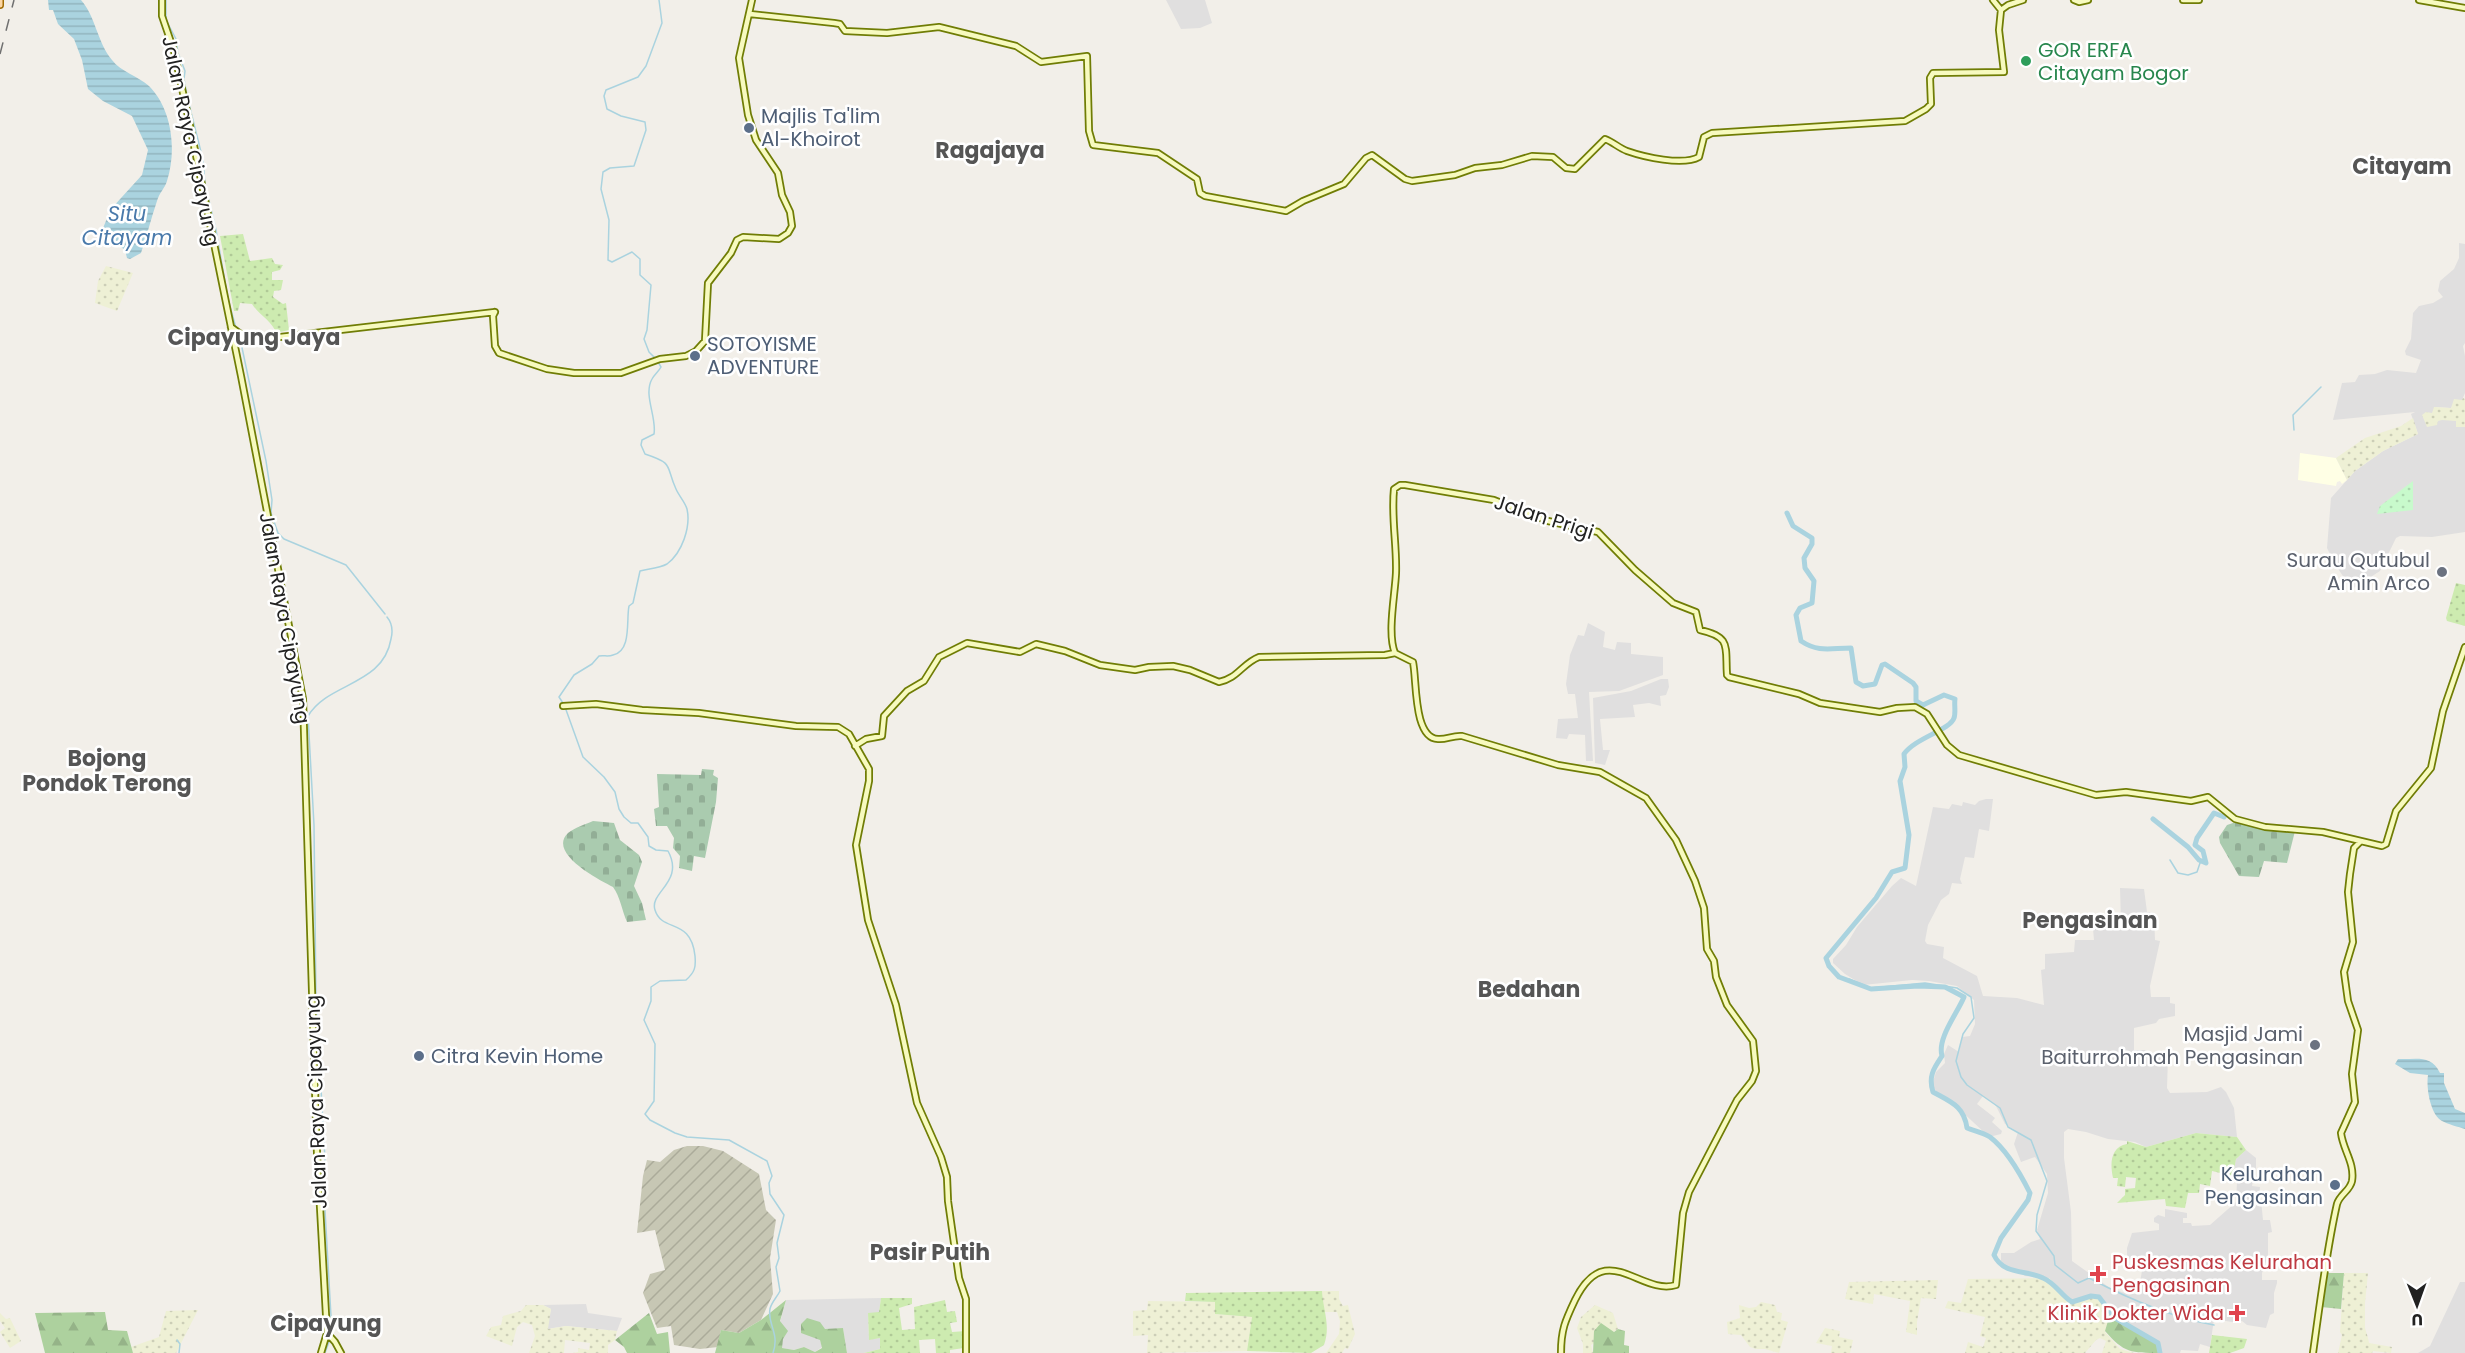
<svg xmlns="http://www.w3.org/2000/svg" width="2465" height="1353" viewBox="0 0 2465 1353" font-family="Poppins,sans-serif">
<defs>
<pattern id="construction-furrows" width="10" height="10" patternUnits="userSpaceOnUse" patternTransform="scale(1.5)"><rect width="10" height="10" fill="#c7c7b4"/><path d="M-1 1l2-2M0 10L10 0M9 11l2-2" fill="none" stroke="#abab9a"/></pattern>
<pattern id="farmland-dots" width="8" height="8" patternUnits="userSpaceOnUse" patternTransform="scale(1.5)"><rect width="8" height="8" fill="#eef0d5"/><path d="M2 2h.1M6 6h.1" fill="none" stroke="#ccceb7" stroke-width="1.8" stroke-linecap="round"/></pattern>
<pattern id="grass-dots" width="8" height="8" patternUnits="userSpaceOnUse" patternTransform="scale(1.5)"><rect width="8" height="8" fill="#cdebb0"/><path d="M2 2h.1M6 6h.1" fill="none" stroke="#b0c997" stroke-width="1.8" stroke-linecap="round"/></pattern>
<pattern id="forest-firs" width="22" height="20" patternUnits="userSpaceOnUse" patternTransform="scale(1.5)"><rect width="22" height="20" fill="#add19e"/><path d="M5 1l3.5 6h-7zM16 11l3.5 6h-7z" fill="#95b388"/></pattern>
<pattern id="cemetery-stones" width="16" height="16" patternUnits="userSpaceOnUse" patternTransform="scale(1.5)"><rect width="16" height="16" fill="#aacbaf"/><path d="M2 7V4a2 2 0 0 1 4 0v3zM10 15v-3a2 2 0 0 1 4 0v3z" fill="#92ae96"/></pattern>
<pattern id="park-dots" width="8" height="8" patternUnits="userSpaceOnUse" patternTransform="scale(1.5)"><rect width="8" height="8" fill="#c8facc"/><path d="M2 2h.1M6 6h.1" fill="none" stroke="#acd6af" stroke-width="1.8" stroke-linecap="round"/></pattern>
<pattern id="water-rules" width="6" height="5" patternUnits="userSpaceOnUse" patternTransform="scale(1.5)"><rect width="6" height="5" fill="#aad3df"/><path d="M0 2.5h6" fill="none" stroke="#92b5bf"/></pattern>
</defs>
<rect width="100%" height="100%" fill="#f2efe9"/>
<path fill="#e0dfdf" d="M1166,0h39l7,23 -12,5 -19,1z
M2459,243l6,1v99l-2,3 2,10v37l-3,7h-5l-6,8 -17,-1 31,10v115l-33,5 -32,-1 -4,2 -16,33 -28,18 -16,-23 -9,-18 4,-50 24,-27 28,-20 35,-17 -7,-20 4,-2 -82,8 9,-37 13,-1 4,-7 16,-1 12,-4 29,3 5,-13 -15,-5 -1,-4 6,-12 2,-26 6,-7 14,-3 10,-6 -5,-6 2,-10 14,-12 5,-11z
M1588,623l17,9 -2,15 12,3 2,-8 14,1v11l32,3v18l-44,16 -30,1 4,69h-7l-1,-26 -16,-1 -2,5 -11,-1 2,-19 20,-1 -3,-24h-7l-2,-10 4,-29 8,-20 6,1z
M1661,679h7l1,8 -3,8 -6,1 1,10 -12,-3 -16,2 2,12 -35,2 3,31h7l-5,15 -10,-2 -2,-65 38,-7z
M1986,799h7l-4,32 -10,-2 -5,29 -9,-1 -5,22 2,5 -10,-1 -3,11 -8,6 -13,25 -3,16 2,3 17,3 -1,11 34,18 6,20 34,2 27,7 -3,-35 4,-1v-15l29,-2 1,-12h19l-1,-11 -11,-1v-7h16v-5h7l2,6 14,-1 -1,-33 24,1 3,23 7,1 1,27 5,1 -10,45 1,11h19v6l5,1v12l-16,3 -3,4 -22,5v22h11l23,8 -1,30 3,5 37,-1 14,-5 5,5 8,16 3,29 -41,-4 -50,14 -11,-5 -27,-3 -22,-7 -18,-3 -4,3v26l7,54 1,49 38,27 18,6h10l6,-35h-17v-11l5,-15 27,-3v-6l-5,-2v-4l4,-3 7,2v-8l22,4v5h-4v5h8l1,3 18,-1 26,-23 1,-20 -4,-6 1,-7 2,-10 10,-9 10,8v17h-2l-2,11 8,1 -1,11 2,2 2,20h7l2,12 -4,1v22l-6,18v7h15v3l-3,10v20l-4,2 -4,13 -19,-3 -5,-4 -10,1 -18,-3 -4,28 -10,-3 -2,7 -17,-1 -1,3h-20v-7l-7,-6 -13,-5 -15,-13 -11,-3 -10,-17 -7,-6 -25,4 -23,-22 -24,-2 -3,-3 -14,-4 -7,-8v-8h13l17,-11 9,-3 -3,-9 11,-37 -1,-19 -12,-17 -14,5 -7,-18 4,-12 -13,-8 -9,-18 -6,-5 -7,-5 -6,8 18,14 -3,4 10,9 -1,3 -8,2 -6,-1 -29,-27 -18,-11 -8,-12 4,-13 9,-9 -1,-9 4,-9 11,7 3,-15 8,-1 5,-12 -1,-24 -17,-14 -28,-5 -17,-1 -49,5 -18,-11 -12,-11v-4l13,-14 11,-18 35,-41 9,-8 15,8 17,-79 16,2 3,-5 10,2 1,-4 12,3 4,-4z
M2460,1282h5v71h-47l12,-7z
M881,1298l-2,15h-11l1,26 11,-1v11l-16,4h-17l-4,-25 -23,12 2,7 -7,5 -11,-5 -10,3 -13,-2 2,-9 -3,-17 6,-22z
M586,1304l2,9 34,5 -5,13 -51,-5 -19,3 4,-20 -8,-4z"/>
<path fill="#ffffe5" d="M2300,453l36,5 11,22 -5,4 -2,-3 -3,1 -1,4 -38,-6z"/>
<path fill="url(#construction-furrows)" d="M687,1146h16l20,5 36,23 7,36 10,10 -6,38 3,36 -12,26 -22,13 -18,-3 -3,17 -18,2 -26,-4 -3,-19 -14,2 -14,-35 7,-19 15,-4 -10,-40 -18,3 6,-57 4,-16 13,2 14,-12z"/>
<path fill="url(#farmland-dots)" d="M106,266l27,7 -16,38 -22,-8 3,-22z
M2463,398l2,1v28h-9v-6l-14,-1 -4,1 -1,4 -10,2 -5,-12 4,-3 6,1 2,-6 17,1 3,-9 8,1z
M2413,418l5,16 -35,17 -28,20 -8,9 -11,-22 29,-20 36,-12z
M2344,1273h24l-3,30v25l3,10 1,5 23,4 -1,6 -18,-2 -1,2h-34l4,-18 -2,-3z
M2049,1278l23,22 25,-4 7,6 6,12 -5,18 15,17 14,4h-32l4,-12 -6,-3 -4,2 -11,13h-120l3,-11 15,5 3,-9 -6,-2 5,-19 -40,-9 3,-7 13,2 7,-24z
M1938,1280l-2,19 -15,-1 -4,24v13l-11,-3 4,-31 -36,-7 -1,10 -28,-5 4,-17z
M1322,1291h17v8l4,7 5,-1 7,29 -7,15 -3,-1 -3,5h-16l13,-19 1,-13 -3,-9h-14z
M1148,1301l68,1 -1,12 37,3 -5,34 -100,2 1,-18 -15,1v-25l14,-1z
M1761,1302l14,3 2,7 5,1 -1,7 7,2 -9,31 -14,-4h-9l-6,-2 -9,-12 -13,-1 -1,-12 13,-4 -1,-13 10,3 7,-1z
M526,1305h17l8,4 -3,20 18,-3 51,5 -2,9 -7,5v8h-35l5,-1v-4l11,2 1,-7 -25,-3 -1,13h-35l6,-17 -3,-11 -9,-3 -6,5 -5,19 -26,-10 5,-9 10,-2 2,-9 18,-5z
M1595,1305l18,8 5,16 -27,16 2,8h-10v-9l-6,-16 4,-11z
M198,1310l-22,43h-43l-2,-6 28,-10 7,-26z
M0,1313l6,6 4,-1 11,23 -11,7 -10,-16 5,-4 -5,-7z
M1825,1328l15,3 -1,6 14,3 -3,13h-19l1,-7 -16,-3z"/>
<path fill="url(#grass-dots)" d="M243,234l7,27 22,-3 3,6 8,1 -3,5 -8,2v8h11l-2,10 -7,1 -1,6 10,7 3,-1 3,27 -13,3c-3,-11 -17,-18 -24,-29l-12,-1 -2,8h-4l-14,-75z
M2456,583l9,2v41l-18,-5 -1,-3z
M2196,1133l41,4 9,13 -10,9 -3,17 -21,-5 -2,15 -10,-2 -1,9h-11l-3,15 -19,-2 -1,-7 -48,4 8,-8v-6l10,-1 1,-10 -10,-1 -1,10 -8,-1 1,-8h-5c-3,-14 -3,-31 14,-34v-3l19,6z
M1322,1291c1,19 9,35 2,54l-13,8 -64,-2 5,-34 -37,-3v-12l-30,-1 1,-8z
M881,1298h31v6l-13,4 3,22 13,-1 -1,-22 31,-7 2,12 8,-1 2,11 -7,1 2,9 14,-1 -2,17 -14,2v3h-14l-1,-14 -16,1 1,13h-56l16,-4v-11l-11,2 -1,-27 11,-1z
M2212,1335l35,4 -3,9 -14,5h-21z"/>
<path fill="url(#forest-firs)" d="M2324,1273h20l-3,36 -20,-2z
M786,1300l-6,21 8,10 -5,8 -1,9 12,2 10,-3 11,5 7,-4 -2,-8 -19,-7v-9l6,-6 13,4 5,7 18,-1 4,25h-132l6,-23 18,3 22,-13z
M105,1312l3,18 19,1 6,22h-88l-10,-40z
M649,1313l8,21 11,-2 2,21h-43l-3,-6 -9,-7z
M2110,1314l4,5c12,3 17,11 28,16 6,4 12,6 18,11v7c-29,0 -36,0 -55,-22z
M1601,1323l13,9 4,-3 7,2 -1,14 5,1v7h-36l1,-22z"/>
<path fill="url(#cemetery-stones)" d="M702,769l12,1 -1,5 5,3 -2,24 -11,56 -11,-2 -2,15 -13,-3 1,-12 -7,-8 1,-10 -7,-12h-11l-2,-17 5,-2 -2,-33 44,1z
M593,821l21,2 6,17 19,15 3,7 -8,24 8,17 4,17 -19,2c-5,-11 -7,-26 -14,-35 -14,-7 -66,-34 -45,-54 6,-5 18,-9 25,-12z
M2236,822l59,9 -8,32 -23,-2 -5,16 -20,-1 -19,-33 -1,-6 8,-12z"/>
<path fill="url(#park-dots)" d="M2413,481v29l-36,4 3,-8z"/>
<path fill="url(#water-rules)" d="M48,0h33c15,17 16,42 31,60 9,12 26,16 37,26 23,23 28,64 18,95 -2,7 -8,12 -10,20 -6,17 -10,35 -16,52l-11,6 -3,-1 -2,-8 -19,-14 -3,-8 8,-19 31,-34 6,-25 -16,-34 -29,-15 -15,-12 -6,-29 -8,-21 -16,-15 -5,-14h-4z
M2398,1059c18,1 33,-5 42,14h4v10l11,26 10,4v16c-6,-2 -18,-5 -23,-8 -12,-7 -16,-34 -14,-46l-18,-2 -15,-9z"/>
<g fill="none" stroke-linecap="round" stroke-linejoin="round">
<path stroke="#aad3df" stroke-width="1.5" d="M166,0v20l10,19 2,14 7,18 -1,8 3,17 16,64 2,24 11,46 12,69 8,29
M236,333l1,5 4,5 25,118 6,39 -1,13 7,20 6,6 62,26 39,49
M655,358l-6,-6 -5,-13 3,-9 4,-45 -11,-10v-16l-8,-7 -20,10 -4,-2 1,-40 -8,-31 2,-17 7,-4 24,-2 12,-36 -1,-8 -24,-6 -14,-7 -3,-13 2,-6 32,-13 8,-11 16,-43 -3,-23
M2294,430l-1,-15 28,-28
M563,703l-4,-6 15,-22 18,-11 7,-8c5,-1 9,1 14,-1 19,-4 13,-35 16,-49l4,-3 7,-32c8,-2 20,-3 27,-7 15,-11 24,-37 20,-55 -2,-7 -8,-13 -11,-20 -11,-24 -1,-25 -31,-35l-4,-9 1,-5 12,-6c3,-17 -11,-39 -2,-55 2,-4 7,-8 9,-12l-3,-5
M565,707l18,50 21,20 11,15 4,17 5,8 7,6h7l10,14 1,9 7,4 12,1c17,31 -19,41 -13,59 7,23 36,7 40,46 1,11 0,16 -9,24l-26,1 -9,6v14l-7,19 11,24 -1,57 -9,13 5,6 25,13 12,4 42,3 38,21 5,15 -3,7 1,11 14,21 -7,28 2,15 -3,9 4,24c-3,6 -9,12 -10,18 -3,15 10,24 3,44
M2170,860l8,13 10,2 9,-3 3,-9 2,-1
M1849,979l22,9 54,-5 32,5 14,9 3,21 -11,16 -7,27 5,16 6,8 33,23 8,19 23,13 16,41 -10,34 -1,16 18,25 1,9 23,18 11,-5c40,21 81,39 125,47
M332,1334l-9,-159 2,-16 -9,-158 -2,-176 -6,-109c20,-34 75,-30 83,-77 2,-8 1,-16 -4,-22
M177,1340l3,4 -1,9
M325,1353l5,-14"/>
<path stroke="#aad3df" stroke-width="5" d="M1787,513l6,13 19,12v6l-8,14 1,10 9,13 -2,22 -12,5 -4,7 5,26c18,12 30,7 50,7l5,34 7,4 12,-2 7,-19 3,-1 28,19 3,4v14l7,4 21,-10 11,4c-1,5 1,14 -1,19 -4,12 -39,20 -50,36l1,13 -5,14 9,54 -4,33 -13,4 -16,26 -50,60 3,8 10,11 32,12 47,-3 27,1 19,10c-7,17 -27,41 -22,59 -8,12 -14,20 -9,36 18,10 31,14 34,36 8,3 17,5 23,9 17,13 31,38 40,56l-2,7 -27,38 -7,17c9,20 33,15 49,23 12,5 19,18 29,24l19,-6 8,1 16,21 43,25 2,10
M2153,819l35,28 11,13 7,3 -3,-12 -8,-6 2,-7 17,-25 10,4 2,-5"/>
<g stroke="#707d05" stroke-width="8">
<path id="secondary" d="M162,0v16l12,35 15,70 52,255 62,323 14,454 10,180 -6,20
M2074,0l5,2 9,-2
M2183,0h16
M2419,0l46,8
M2001,10l7,-5 15,-5
M750,14l84,9 6,1 5,7 42,2 52,-6 77,19 25,16 46,-6 2,75 4,14 65,8 39,26 3,14 5,3 81,15 17,-10 41,-17 22,-26 6,-3 33,24 7,2 43,-6 20,-7 27,-3 30,-9 21,1 13,11 9,1 30,-30c8,3 14,9 22,12 17,6 56,15 72,6l5,-20 8,-4 193,-12 21,-12 5,-5 -1,-26 3,-5 71,-1 -5,-42 2,-20 -8,-10
M495,312l-2,4 2,30 4,7 48,16 27,4h47l39,-14 26,-3 10,-5 9,-10 3,-58 23,-30 6,-13 6,-3 36,2 9,-6 4,-7 -2,-14 -8,-17 -4,-22 -22,-33 -8,-25 -9,-57 13,-58
M231,327l15,11 8,2 241,-28
M1395,653c-8,-19 0,-58 1,-80 1,-28 -5,-56 -2,-84l6,-4h5l89,15 54,21 50,11 37,38 38,33 23,9 4,18c32,7 25,17 27,45l2,2 70,17 21,9 60,9 17,-4 18,-1 12,7 20,31 12,10 137,40 30,-3 65,9 17,-4 27,22 30,8 58,5 59,14 4,-2 10,-33 35,-43 12,-57 22,-64
M1395,653l18,9c4,18 0,76 25,77 8,1 15,-4 24,-3l96,29 42,7 46,26 30,42 19,41 9,27 3,41 7,12 2,16 11,28 26,36 3,30 -4,10 -15,19 -48,92 -6,21 -7,72c-36,11 -70,-48 -101,15 -10,21 -14,30 -14,53
M563,706l33,-2 46,6 57,3 97,13 42,1 11,7 20,35v12l-13,64 12,75 28,85 21,98 24,54 6,20 1,24 11,77 7,21v54
M855,746l11,-7 16,-3 2,-20 23,-25 17,-10 15,-24 28,-14 53,9 16,-8 29,7 35,14 35,5 14,-3 24,-1 17,4 29,12c18,-3 24,-19 40,-25l126,-2 10,-2
M327,1333l8,9 6,11
M2313,1353c7,-50 13,-100 24,-149 3,-10 13,-13 15,-23 3,-18 -9,-31 -11,-48l14,-31 -3,-28 6,-44 -10,-29 -4,-29 9,-30 -5,-50 2,-18 4,-26 6,-6"/>
</g>
<g stroke="#a06b00" stroke-width="8">
<path id="primary" d="M0,5v-5"/>
</g>
<use href="#secondary" stroke="#f7fabf" stroke-width="4.5"/>
<use href="#primary" stroke="#fcd6a4" stroke-width="5"/>
<path stroke="#707070" stroke-width="1.5" stroke-dasharray="12 12" stroke-linecap="butt" d="M0,54l14,-54"/>
</g>
<circle fill="#2e9e5b" stroke="#fff" stroke-width="2" cx="2026" cy="61" r="6"/>
<g fill="#5c6f8a" stroke="#fff" stroke-width="2">
<circle cx="749" cy="128" r="6"/>
<circle cx="695" cy="356" r="6"/>
<circle cx="419" cy="1056" r="6"/>
<circle cx="2335" cy="1185" r="6"/>
</g>
<g fill="#6b7280" stroke="#fff" stroke-width="2">
<circle cx="2442" cy="572" r="6"/>
<circle cx="2315" cy="1045" r="6"/>
</g>
<g fill="#e0444e" stroke="#fff" stroke-width="2">
<path d="M2095 1265h6v6h6v6h-6v6h-6v-6h-6v-6h6z"/>
<path d="M2234 1304h6v6h6v6h-6v6h-6v-6h-6v-6h6z"/>
</g>
<g text-anchor="middle" stroke-width="5" stroke-linejoin="round" paint-order="stroke">
<g font-size="20" fill="#27864d" stroke="#fff" text-anchor="start">
<text x="2038" y="57">GOR ERFA<tspan x="2038" dy="23">Citayam Bogor</tspan></text>
</g>
<g font-size="20" fill="#4e5e75" stroke="#fff" text-anchor="start">
<text x="761" y="123">Majlis Ta'lim<tspan x="761" dy="23">Al-Khoirot</tspan></text>
<text x="707" y="351">SOTOYISME<tspan x="707" dy="23">ADVENTURE</tspan></text>
<text x="431" y="1063">Citra Kevin Home</text>
<text x="2323" y="1181" text-anchor="end">Kelurahan<tspan x="2323" dy="23">Pengasinan</tspan></text>
</g>
<g font-size="20" fill="#222" stroke="#fff">
<text transform="translate(191 141) rotate(78)" y="7">Jalan Raya Cipayung</text>
<text transform="translate(1544 517) rotate(18)" y="7">Jalan Prigi</text>
<text transform="translate(285 618) rotate(80)" y="7">Jalan Raya Cipayung</text>
<text transform="translate(316 1102) rotate(-92)" y="7">Jalan Raya Cipayung</text>
</g>
<g font-size="20" fill="#5b616d" stroke="#fff" text-anchor="end">
<text x="2430" y="567">Surau Qutubul<tspan x="2430" dy="23">Amin Arco</tspan></text>
<text x="2303" y="1041">Masjid Jami<tspan x="2303" dy="23">Baiturrohmah Pengasinan</tspan></text>
</g>
<g font-size="20" fill="#be3a42" stroke="#fff" text-anchor="start">
<text x="2112" y="1269">Puskesmas Kelurahan<tspan x="2112" dy="23">Pengasinan</tspan></text>
<text x="2224" y="1320" text-anchor="end">Klinik Dokter Wida</text>
</g>
<g font-size="21" font-style="italic" fill="#4a7aab" stroke="#fff">
<text x="127" y="221">Situ<tspan x="127" dy="24">Citayam</tspan></text>
</g>
<g font-size="22" font-weight="bold" fill="#555" stroke="#fff">
<text x="990" y="158">Ragajaya</text>
<text x="2402" y="174">Citayam</text>
<text x="254" y="345">Cipayung Jaya</text>
<text x="107" y="766">Bojong<tspan x="107" dy="25">Pondok Terong</tspan></text>
<text x="2090" y="928">Pengasinan</text>
<text x="1529" y="997">Bedahan</text>
<text x="930" y="1260">Pasir Putih</text>
<text x="326" y="1331">Cipayung</text>
</g>
</g>
<g transform="translate(2417 1305) rotate(179)" stroke="#ffffff" stroke-width="4.5" paint-order="stroke">
<path d="M0-4.5L10 22L0 15L-10 22Z" fill="#222222"/>
<text y="-9" font-size="16" font-weight="bold" text-anchor="middle" fill="#222222">U</text>
</g>
</svg>
